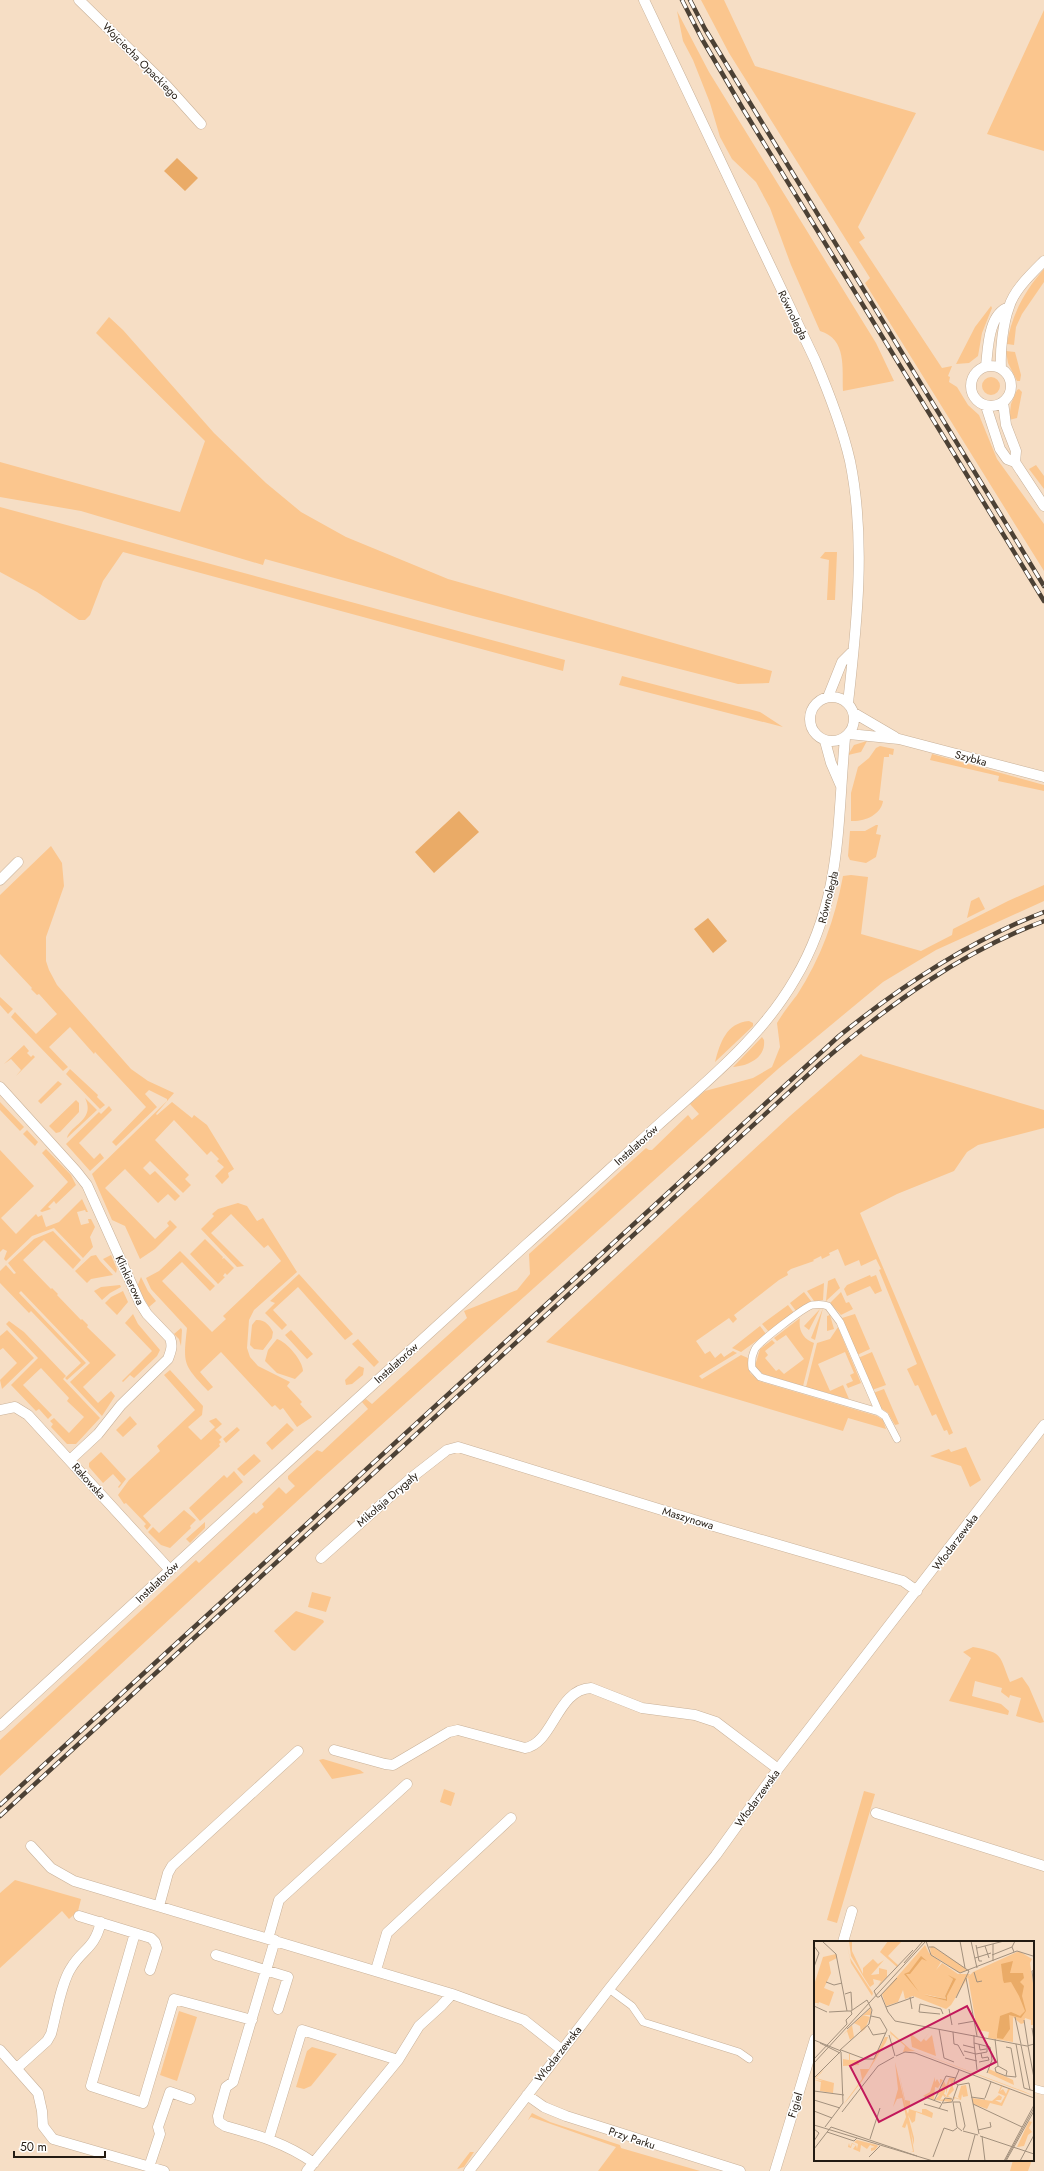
<svg xmlns="http://www.w3.org/2000/svg" width="1044" height="2171" viewBox="0 0 1044 2171" font-family="Jost,sans-serif">
<rect width="100%" height="100%" fill="#f6dec5"/>
<path fill="#fbc68e" d="M701,0h23l31,66 161,47 -58,114 7,11 -6,4 83,126 10,-2 -4,10 2,1 -1,5 8,5 11,18 11,10 18,44 47,65v47l-179,-288 5,-5 -141,-225z
M1044,10v141l-57,-17z
M677,11l32,61 167,271 18,38 -51,10c-1,-23 4,-52 -23,-60l-29,-66 -21,-57 -14,-26 -24,-23 -12,-22 -10,-34 -17,-43 -10,-19z
M1044,269v13l-22,32 -6,13 -2,18 -7,-1c4,-28 18,-54 37,-75z
M991,306l1,2 -10,25 -4,23 -9,7 -13,1 19,-37z
M109,317l14,13 91,103 52,50 35,29 45,25 102,42 324,92 -3,12 -31,1 -265,-68 -208,-57 -2,6 -182,-54 -81,-14v-35l180,50 25,-71 -109,-108z
M1006,351l9,1 6,23 -1,6h-3l-9,-18z
M982 386a9 9 0 1 1 18 0a9 9 0 1 1-18 0Z
M1019,389l3,3 -5,26 -8,2 2,-16 6,-14z
M1036,465l8,11v13l-15,-20z
M0,507l565,153 -2,11 -440,-119 -20,29 -13,34 -5,5h-6l-42,-28 -37,-20z
M825,552h12l-2,48h-8l2,-40 -9,-2z
M622,676l138,36 23,15 -164,-42z
M867,741l-6,11 -13,3 6,-10z
M880,746l14,3 -1,6 -4,-1v3h-5l-5,43 4,1c-2,14 -19,21 -32,20v-28l7,-26 11,-9 7,-10z
M932,754l112,31v6l-46,-10 1,-5 -69,-16z
M876,825h2l-2,9 5,1 -5,22 -10,6 -16,-3 -2,-4 2,-25h15z
M51,846l11,17 2,23 -18,51v24l3,9 8,15 74,84 17,12 26,12 -18,21 1,1 15,-13 20,16 2,-3 13,10 27,44 -6,4 1,4 -7,7 -7,-8 9,-9 -7,-6 2,-2 -8,-8 -4,4 -33,-35 -19,20 34,35 -4,4 6,6 -8,8 -33,-32 -7,7 7,7 5,-4 25,25 -5,5 -7,-7 -10,9 -33,-34 -20,19 50,51 14,-13 -2,-3 3,-3 7,7 -22,22 -15,10 -15,-33 -13,-6 -20,-46 75,-73v-2l-18,-9 -4,4 12,13 -41,39 -4,-4 34,-35 -51,-55 -1,2 -24,-27 -21,20 19,20 -5,4 -52,-54 4,-5 21,22 21,-20 -18,-20 -2,1 -6,-6 1,-1 -32,-34v-59z
M851,875l17,2 -7,57 60,17 31,-16 1,-6 55,-28 36,-16v16l-108,49 -53,32 -105,87 -458,411 -320,296v-36l196,-180 3,3 55,-51 2,2 8,-7 -2,-3 17,-17 7,7 9,-8 -7,-7v-3l29,-26 5,2 46,-43 -6,-7 4,-3 6,5 95,-86 -3,-7 53,-21 13,-16 -1,-20 117,-106 3,2h3l36,-35 4,5 7,-6 -9,-10 15,-13 48,-13 19,-11 8,-20 -3,-24c6,-10 13,-19 20,-28 24,-37 38,-76 46,-119z
M979,897l6,12 -18,9 4,-17z
M0,997l13,12 -5,5 -8,-9z
M749,1021l4,2v3l-38,36c5,-19 11,-39 34,-41z
M762,1037l2,3c2,18 -16,26 -31,27z
M24,1045l5,6 -2,2 4,4 2,-2 2,2 -19,19 5,-6 -10,-11 -7,5z
M861,1054l2,2 181,54v18l-66,17 -11,7 -13,19 -57,23 -37,19 93,220 -4,2 -2,-5 -3,1 -8,-17 -4,2 -14,-31 -3,1 -8,-17 10,-5 -38,-94 2,-1 -5,-10 -15,7 -2,-6 -14,6 -7,-17 -9,4 1,2 -8,4 -1,-3 -8,4 1,1 -23,8 -4,3 1,3 -9,5 -45,35 3,4 -4,4 -4,-5 -33,23 9,13 5,-3 5,7 6,-5 3,4 9,-6 4,2 -38,23 3,3 39,-24 7,3 2,15 9,8 118,35 6,4 3,9 -38,-11 -5,13 -297,-89 244,-226z
M70,1069l28,26 -1,2 8,8 -5,4 -34,-35z
M58,1081l4,3 -21,20 -3,-3z
M85,1098l12,12 -30,28c3,-13 29,-18 18,-40z
M76,1100l3,3v9l-19,20 -4,1 -7,-7z
M0,1102l24,25 -4,4 -20,-21z
M109,1106l3,4 -33,33 15,16 6,-6 4,5 -14,13 -24,-27 33,-32 2,2z
M27,1130l11,12 -3,4 -12,-12z
M46,1149l25,26 5,10 -20,19 -2,-3 -6,6 3,2 -9,3 -2,-1 28,-29 -26,-29z
M0,1150l34,36 -33,32 15,16 20,-20 2,3 4,-2 4,12 13,-5 23,-23 6,13h-2l-1,-2 -8,2 4,13 8,-2 -1,-4h3l4,8 -5,10 3,10 -10,11 -29,-30 -22,8 -26,25 -2,-2 3,-8 -4,-2 -3,3z
M238,1203l9,3 10,15 6,-3 34,54 -43,38 -5,10 -2,28 3,9 8,9 32,16 -3,4 15,16 -2,2 12,13 -15,10 -14,-19 -3,2 -5,-5 -3,2 -51,-55 -21,20 13,15 -5,4c-25,-27 -25,-26 -21,-63l-36,-39 -5,-11 13,-7 21,-20 35,35 -5,5 -28,-29 -20,19 50,51 14,-13 -3,-3 58,-55 -13,-16 -4,3 -33,-34 -20,19 33,33 -7,1 -36,-38 13,-13 -2,-2 6,-5z
M53,1231l28,29 -8,9 -29,-29 -21,20 28,29 1,-1 6,6 -1,1 24,25 1,-1 6,6 -1,2 29,28 -33,32 15,16 13,-12 4,5 -13,20 -32,-34 20,-19 -69,-72 -2,2 67,70 -19,17 -2,-2 16,-15 -50,-52 -2,2 -29,-30v-12l6,-6 8,9 2,-1 -8,-10 26,-24z
M205,1239l18,18 -1,2 2,-1 10,10 -7,7 -2,-2 -2,3 2,1 -7,7 -28,-30z
M96,1255l4,6 13,14 -22,4 -4,4 -12,-12 16,-15z
M111,1255l6,14 -1,4 -13,-14z
M299,1274l54,60 -8,6 -47,-53 -25,23 14,15 -5,5 -17,-17 10,-10 -5,-2z
M870,1275l1,2 5,-2 6,16 -7,3 -5,-8 -23,10 -3,-7 3,-4z
M141,1277l7,14 8,10 -7,6 -12,-20z
M835,1278l5,10 -14,13 2,-20z
M824,1283l-1,17 -9,1 -7,-10z
M120,1285l1,2 -11,6 -8,7 -8,-9 7,-4z
M123,1291l5,11 -11,13 -12,-12 6,-6z
M804,1292l7,9 -15,10 -6,-8z
M841,1292l5,11 3,-1 4,7 -12,6 -11,-12z
M788,1305l6,8 -25,19 -7,-8z
M823,1308l-8,32 -4,-2z
M820,1309l-11,21 -5,-4z
M133,1314l5,10 22,26 -3,6 -23,22 -4,-3 -7,7 -1,-1 30,-30 -27,-28z
M855,1314l15,35 -13,6 -15,-37z
M830,1315l4,14 -7,2v-15z
M800,1318c-2,12 3,21 14,25l-11,43 -40,-12 -8,-8 5,-17 12,-9 3,3 -10,8 3,4 -3,3 11,13 3,-2 5,5 20,-15 -18,-24 -9,6 -3,-3z
M256,1320c8,-1 14,5 17,12l-1,6 -9,12 -9,-1 -4,-4 2,-20z
M9,1321l15,11 42,44 -3,3 37,39 -24,26h-9l-16,-17 2,-3 -3,-3 4,-3 15,15 15,-16 -17,-16 2,-3 -28,-30 -18,17 29,30 -4,4 -9,-10 -3,2 -25,-26 27,-27 -32,-34z
M760,1326l6,8 -25,18 -9,-4z
M838,1327l23,56 -13,5 -2,-4 7,-3 -3,-6 4,-2 -9,-21 -27,12 12,27 13,-6 6,14 -43,-12 11,-44 13,-4z
M181,1328l1,2 -1,16 -2,-7 -5,-5z
M7,1330l27,28 -32,31 -2,-9 17,-17 -14,-15 -3,2v-14z
M291,1330l22,24 -6,5 -22,-24z
M277,1339c10,3 26,22 26,32l-8,8 -18,-6 -12,-12 3,-11z
M358,1339l21,23 -5,5 -22,-23z
M872,1352l14,33 -14,5 -14,-32z
M359,1366l5,2 -1,7 -11,9 -6,1 -1,-5z
M170,1370l33,36 -1,9 -14,12 13,13 14,-13 -6,-6 7,-3 6,6 -7,6 7,7 -3,3 2,2 -2,2 1,2 -77,70 8,9 -4,5 -3,-4 2,-2 -20,-21 -2,1 -6,-9 11,-15 31,-29 -3,-5 38,-36 -31,-35z
M884,1389l15,35 -4,1 -7,-12 -7,-5 -8,-15z
M130,1416l7,8 -14,13 -7,-7z
M287,1423l7,7 -22,20 -6,-7z
M237,1427l3,3 -14,13 -3,-4z
M966,1447l15,33 -11,7 -9,-21 -31,-10 19,-7 2,3z
M101,1452l25,27 -7,9 -1,-1 3,-4 -8,-9 -10,9 -14,-16v-4z
M254,1454l7,7 -17,15 -7,-7z
M234,1471l9,11 -43,39 -11,-13 35,-33 3,3z
M184,1510l12,10 -6,6 1,2 -21,20 -9,-3 -13,-13 5,-5 6,6z
M205,1522v6l-15,15 -4,-4z
M312,1592l19,5 -5,15 -18,-5z
M296,1611l27,9 1,2 -29,29 -3,-1 -18,-19z
M973,1647c31,6 26,8 37,35l12,-5 7,10 15,35 -4,1 -24,-7 5,-18 -11,-3 -1,3 -8,-6 1,-4 -27,-7 -3,15 29,8 8,7 -1,4 -59,-14 22,-43 -8,-6z
M323,1759l37,11 4,3 -32,6 -13,-19z
M444,1789l11,4 -4,13 -11,-4z
M864,1791l11,3 -38,129 -10,-3z
M15,1880l66,19 -3,12 -9,8 -7,-8 -62,57v-75z
M179,2011l18,6 -20,64 -17,-6z
M312,2047l25,7 -26,32 -7,3 -8,-2 11,-36z
M532,2113l18,9 70,23 1,3 79,23h-102l18,-24 -85,-30 -3,3z
M470,2152h4l-10,15 -7,2z
M1013,2160h19l-4,11h-18z"/>
<path fill="#eaab67" d="M177,158l21,20 -13,13 -21,-20z
M459,811l20,21 -45,41 -19,-21z
M708,918l19,23 -14,12 -19,-24z"/>
<g fill="none" stroke-linecap="round" stroke-linejoin="round">
<g stroke="#c8b199" stroke-width="8">
<path id="pedestrian" d="M879,1412l-39,-90 -12,-16c-5,-2 -10,-2 -16,-1 -9,3 -52,36 -57,44 -3,6 -4,12 -3,19l8,9 119,35 6,4 12,23
M609,1989l23,17 11,16 96,30 10,7
M1033,2088l11,3"/>
</g>
<g stroke="#c8b199" stroke-width="11">
<path id="minor" d="M79,0l87,85 35,39
M644,0l171,360c14,33 27,66 35,101 16,78 7,163 -2,242
M971 386a20 20 0 1 1 40 0a20 20 0 1 1-40 0Z
M986,366c2,-17 2,-52 23,-59
M1001,368c-1,-17 2,-45 8,-61 5,-17 22,-33 35,-46
M1003,402l3,23 10,26 -1,11
M986,406l14,43 7,10 8,3 29,44
M810 719a22 22 0 1 1 44 0a22 22 0 1 1-44 0Z
M828,697l14,-35 11,-11
M854,713l41,24
M849,734l50,5 145,38
M825,741l6,22 10,23
M0,880l18,-18
M0,1087l76,84 11,14 53,118 7,11 23,24c3,8 1,13 -2,21l-47,46 -23,29 -28,26
M0,1410l15,-3 13,8 142,155
M321,1558l90,-80 36,-28 11,-3 259,80 186,54 14,10
M0,1726c175,-161 351,-322 527,-482 44,-39 87,-79 130,-118 50,-45 104,-88 138,-147 47,-79 42,-153 50,-241
M334,1750l51,14 8,1 56,-33 9,-2 67,18c28,-4 32,-59 66,-60l51,20 53,7 21,7 62,47
M876,1813l168,53
M31,1846l20,22 23,13 378,113
M159,1906l9,-33 4,-7 126,-115
M79,1916l72,22 4,4 2,6 -7,22
M135,1933l-44,153 52,17 31,-104 78,21
M268,1939l11,-39 128,-116
M275,1940l-42,142 -7,5 -8,29 1,6 6,4c32,9 61,17 89,37
M843,1942l9,-31
M216,1955l72,22 -10,32
M376,1970l11,-37 124,-115
M0,2050l38,43 4,18 1,15 10,13 111,32
M17,2068l30,-27 4,-7c5,-18 10,-51 20,-66 12,-20 23,-18 30,-46
M527,2095l17,12 22,9 174,55
M269,2138l33,-108 96,30
M149,2167l11,-33 -2,-7 12,-35 20,7
M307,2171l91,-111 21,-34 22,-20 11,-12 72,26 38,30
M469,2171l140,-182 107,-134 62,-86 266,-344
M775,2171l40,-132"/>
</g>
<use href="#pedestrian" stroke="#fff" stroke-width="7"/>
<use href="#minor" stroke="#fff" stroke-width="10"/>
<g stroke="#4c4135" stroke-width="4.5">
<path id="rail" d="M682,0l20,39 41,70 301,492
M690,0l15,29 339,557
M0,1805l839,-769c62,-50 130,-95 205,-124
M0,1816l822,-754c67,-57 139,-110 222,-141"/>
</g>
<use href="#rail" stroke="#fff" stroke-width="3" stroke-dasharray="9" stroke-linecap="butt"/>
</g>
<g text-anchor="middle" stroke-width="3" stroke-linejoin="round" paint-order="stroke">
<g font-size="11" fill="#231b12" stroke="#fff">
<text transform="translate(141 61) rotate(45)" y="4">Wojciecha Opackiego</text>
<text transform="translate(793 315) rotate(64)" y="4">Równoległa</text>
<text transform="translate(971 758) rotate(15)" y="4">Szybka</text>
<text transform="translate(828 897) rotate(-76)" y="4">Równoległa</text>
<text transform="translate(636 1145) rotate(-42)" y="4">Instalatorów</text>
<text transform="translate(130 1280) rotate(65)" y="4">Klinkierowa</text>
<text transform="translate(396 1363) rotate(-42)" y="4">Instalatorów</text>
<text transform="translate(89 1481) rotate(48)" y="4">Rakowska</text>
<text transform="translate(387 1499) rotate(-41)" y="4">Mikołaja Drygały</text>
<text transform="translate(688 1518) rotate(17)" y="4">Maszynowa</text>
<text transform="translate(955 1542) rotate(-53)" y="4">Włodarzewska</text>
<text transform="translate(157 1582) rotate(-43)" y="4">Instalatorów</text>
<text transform="translate(757 1798) rotate(-54)" y="4">Włodarzewska</text>
<text transform="translate(558 2054) rotate(-52)" y="4">Włodarzewska</text>
<text transform="translate(795 2105) rotate(-73)" y="4">Figiel</text>
<text transform="translate(632 2138) rotate(18)" y="4">Przy Parku</text>
</g>
</g>
<g transform="translate(814 1941)">
<rect width="220" height="220" fill="#f6dec5"/>
<path d="M32,0l4,17 23,35 -1,3 -21,-33zM35,0h3v10l11,23v-6l10,-9 5,5 6,-4 -13,15 8,-1v-6l8,2v7l-9,9 3,-5 -8,-2 1,5 -4,3 -7,-11 -12,-20zM74,0h14l-14,15 10,9 -1,2 -17,-15zM111,4l4,8 12,9 -5,8 6,-7 16,11h12l-19,31 -5,4 -33,-13 -8,3 -2,-9 -5,12 -12,4 -4,-12zM136,35l5,3 -9,17 1,5 -23,-7 22,5 -1,-3 8,-17zM118,5l36,24 -8,3 -29,-19 -1,-6zM205,10l13,8 -2,4 4,26v36h-3v-5l-6,-2 -1,5 -3,1 -8,-7v25l-25,-4 1,-6 -11,-2v5l-10,-58 5,-5zM22,13l1,4 -8,4 2,11 -7,15 10,4 -5,14 -10,-4 -2,5 1,-4h-4v-18l9,-28zM57,67v7h-8l7,2 -5,12 -4,3 -1,-6 -6,-3 -2,2 2,12 -4,3 -3,-9 -5,5 11,-12zM76,90l20,18 113,42 11,5 -119,-45 -12,1 2,-6 -14,-12 3,17zM116,91l-6,7 2,2 6,-6 4,21 -24,-9 -2,-14 11,9zM71,96h3l-2,5 -12,20 -12,19 -13,17 -6,7 19,-26 -2,-10h9zM35,113h1v6h8l1,5 -16,1v-7l6,1zM81,121l11,46 -7,-35 6,27 5,1v6l-4,2 2,5 1,-5 13,4v-4h4l7,4 -1,5 -16,-6 -1,9 -3,2 -4,-8 6,23v7l-3,-13 3,20 -3,-1h2l-6,-28 -2,5 -3,-1 4,-10 -4,-19 -5,1 -4,8 5,-18zM10,128l-3,4 3,1 -3,-1 -5,5 18,5 -1,10 -13,-2 1,-9 -7,-2 9,1 -8,-3zM175,128l24,11 1,5 -26,-12zM121,136v5l2,-3 3,5v-5l3,1 -5,8 -3,-1 -1,13 -11,-4 7,-4zM135,137h6l-2,5 3,2 -4,-1 2,6 -6,6 4,2 -6,-1 5,-11 -1,-6 -4,14v-6l-2,6 2,1 -1,3 -2,-3 -3,5 9,-2 3,1 -1,3 -16,-2 5,-6 -3,2 2,-8 1,5 2,-6 3,1 -4,-2 -1,2 1,-3 3,1 -3,-1 3,-4 2,5zM152,144l2,11 -5,1 -1,-3 -1,6 -6,-2 -2,3 1,-4 6,2 -2,-2 3,-11zM187,145l5,2 -4,-1 -2,4 3,-2 3,5 2,-5h2l-8,17 -12,-3 -3,6 -14,-5 -1,-6 20,3 7,-6 3,2 -1,3h-6l6,3 4,-7 -7,-3zM215,180l3,1 -3,6 3,4 -4,3 -4,11 -7,1zM43,199l20,5 1,1 -3,4 -4,1v-3l4,-1 -5,-2 -3,4 -6,-4 -1,7 -7,-3 3,-4 -4,-1 -1,4 -3,-1 1,-4 1,4 2,-4 4,2 1,4 1,-5 -4,-2z" fill="#fbc68e" fill-rule="evenodd"/>
<path d="M107,15l6,5 -5,-2 -12,15h-4l13,18 -15,-18 5,-2zM199,20l-3,12h13l1,5 -4,4 4,4 -2,10 4,15 -5,7 -12,-3 1,14 -7,10 -6,-1v-3l3,-19 11,-4 9,4 5,-5 -6,-15 -8,-14 -7,1 -1,-3 -2,-16zM134,34l8,4 -9,17v5l-23,-6 22,4 -1,-3 8,-17z" fill="#eaab67"/>
<path fill="none" stroke="#a2907d" stroke-width="1" d="M8,0l14,13 11,57h4M112,0l5,14 29,18 57,-22 16,5M146,0l5,27M157,0l6,27M179,3v17M162,4l3,16h3M0,5l5,7 -5,14M171,5l4,12M115,6h5l35,24M163,7l27,-7M200,11l-2,-5 3,-6M178,14l20,-8M161,17l16,-5M90,22l19,-22M220,29l-2,1 2,16M160,31l3,10 5,-1M83,37l-18,19h-2l-3,-6 39,-41M152,37l11,58M12,41l8,3 8,-2M31,53l6,-2 1,18M67,54l7,17 7,9 132,25 7,-2M96,56l2,12M142,57l13,-27M0,65l13,6M72,66l28,-10M135,68l3,16M15,71l18,-1M126,73l-21,-2 1,-8 21,5 2,5M201,76l6,27M210,79l4,25M144,83l17,-3M54,85l5,9 13,-2M218,87l2,12M33,88l24,-22M125,88l5,29 10,4M139,91l1,12 4,1 6,11M75,94l6,21M160,94v8l16,4 2,13 -5,13M181,98l3,27 9,5 -1,5 -10,-4 -1,-4 3,-2M0,99l27,11 -27,27M6,102l20,10M160,102l3,27M165,103l1,6 6,-1M202,103l8,44 10,3M149,104l12,3M207,104l9,45M214,105l6,32M192,106l5,1 5,29 -10,-1M27,109l24,9h9l13,-29 -7,-12 -9,-2M150,110l12,3M162,113l11,-2v-6M82,115l9,-4 10,1 119,45M151,117l12,3M0,118l33,-35 -1,-4 6,-6 -1,-3 16,-11 5,10 -3,14 -29,26M165,121l10,-2 -1,-3 -6,1 -1,-5M0,122l112,-122M144,144l11,-2 10,51M144,144l-4,-3 5,-12M0,150l30,4M111,156l16,6M157,156l14,2M171,157l6,-16M0,159l26,8M120,160l12,-25 10,2M129,162l9,-1 6,-17M110,163l24,7M159,163l49,23M125,168l6,-11 7,1M0,170l18,7M28,171l36,-46 16,-9M0,184l119,36M11,186l18,-24 -2,-51M0,188l5,4 -5,8M164,189l13,-3 -1,-5M148,190l-5,-4 -4,-25h7l5,24 -2,4M149,190l15,4M13,191l27,9 3,-3M166,195l54,18M168,195l3,25M56,198l10,-31M0,208l17,-22 86,29M55,216l11,-11M119,216l11,-29 9,3 4,-3M154,220l7,-26M190,220l30,-56M191,220l29,-53M192,220l28,-50M206,220l14,-26"/>
<path fill="#c2185b" fill-opacity="0.15" stroke="#c2185b" stroke-width="2" d="M153,65l29,56 -117,60 -29,-56z"/>
<rect width="220" height="220" fill="none" stroke="#231b12" stroke-width="2"/>
</g>
<path d="M14 2151v6h91v-6" fill="none" stroke="#231b12" stroke-width="2"/>
<text x="20" y="2151" font-size="12" fill="#231b12" stroke="#ffffff" stroke-width="3" paint-order="stroke">50 m</text>
</svg>
